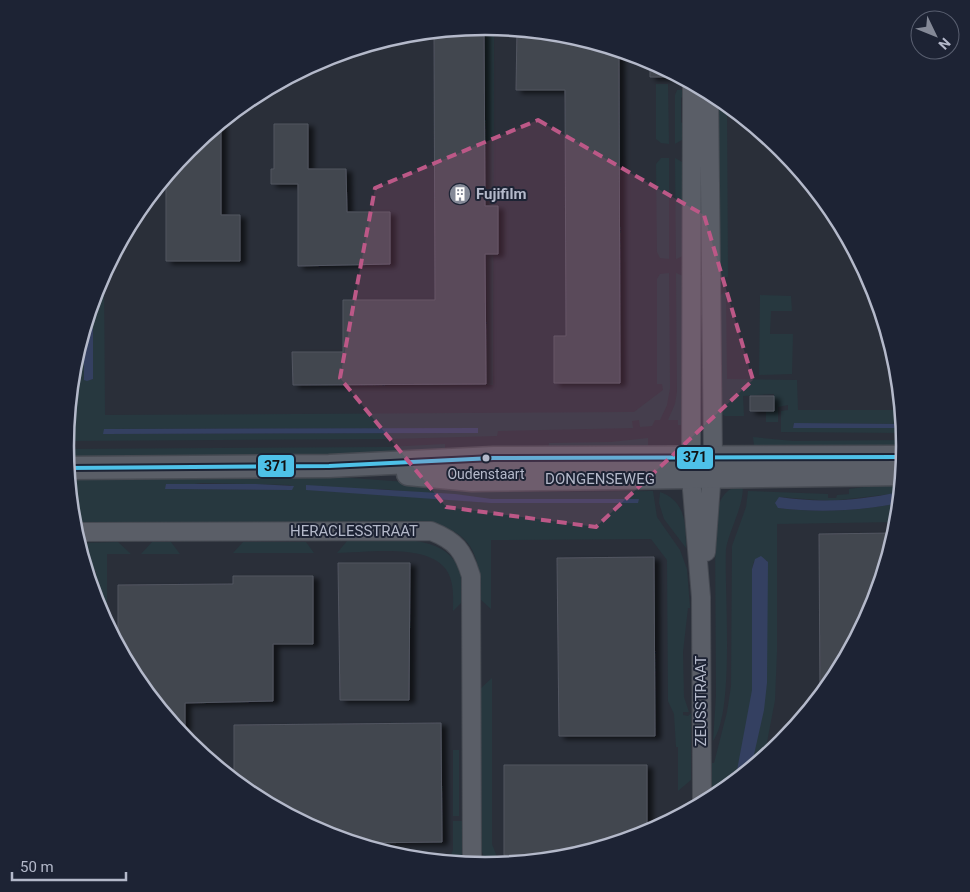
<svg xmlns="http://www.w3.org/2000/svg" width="970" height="892" viewBox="0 0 970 892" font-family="Roboto,sans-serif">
<defs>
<filter id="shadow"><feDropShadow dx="5.5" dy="3" stdDeviation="2.5" flood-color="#0009"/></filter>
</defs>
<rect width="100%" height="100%" fill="#2a2f39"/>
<path fill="#27383f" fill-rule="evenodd" d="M485,26l9,1 -1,358h-6z
M656,84h12l1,60 -8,-1 -5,-4z
M677,90h8l1,4 -5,4v24l5,5 -1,11 -10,6v-49z
M719,98l8,6 1,173h-9v-165l-3,-11z
M661,158h8v101l-9,-1 -3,-6 -1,-88z
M675,158l9,5 -1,93 -7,3z
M104,273l1,142 529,-3 29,-22 -1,-6h-5v-105l3,-5 9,-1 1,115 -3,17 -7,15h-5l-3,6 -12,1 -1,-7 -7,1 1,7 -135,3 -1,5 -107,3 -324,2 7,-77 11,-35v51l9,-1v-79zM478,428v5l-374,1v-5z
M676,273l7,3 4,149h-9v-5h-10l7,-16 2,-12z
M726,291l1,88 70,1 1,30h103l2,14 -109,-1 -1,5h110v5l-122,-1v-21l7,-1v-5l-10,2v15h-12v-11l8,-1v-16l-31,2 1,20h-19l-7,-4 1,-116z
M760,295l31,1 1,15h-21l-1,23h23l-1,40 -33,1z
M753,437l40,4 111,-1 1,5 -151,1z
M648,438v16l-100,-3 1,-8 62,-1z
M445,444v8l-5,3 -374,2v-8l321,-2z
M68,474l256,2 96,7 76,9 157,-1 4,26 23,33 7,19 3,39h-2l-5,44 1,45 5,15h-6v3l5,1 3,-3v67l-13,11v-44h-2l-2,-33 -6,-13 -1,-141 -16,-21 -160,1v69l-11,-10c0,-32 -2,-61 -37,-72h-370zM201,483l90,2 1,5 -126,-1zM381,489l111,10h147l-148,4 -140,-11z
M901,482l-1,11 -69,8 -52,-4 -1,11c41,5 80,3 121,-5l-2,19 -120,2v128l-2,48 -11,58 -13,10 16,-85v-123l-13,1 -2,8 2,107 -3,28 -16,77 -23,17v-35h2l13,-51 4,-26 1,-140 14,-39 2,-16 80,3v4h8l1,-3 12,-1v-5z
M743,486c0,23 -13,41 -17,63 -2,42 9,162 -13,192l3,-45 -1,-170c2,-18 5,-39 28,-40z
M660,492c26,9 26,33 26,56l-22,-29 -5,-16z
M347,541c36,0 103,-13 115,36 2,7 2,15 2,23l-11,11c0,-11 1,-23 -3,-34 -13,-36 -82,-24 -113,-24z
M118,542l13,12h-24v70l-11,-22v-31h-10l-8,-28z
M152,542h19l9,12h-39z
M243,542h63l8,11h-81z
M492,678v166l7,18 5,2 -17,2 -6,-17 -1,-160z
M453,750h6v66h-6z
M453,821h12v28l-4,14 -13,-1 5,-12z"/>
<path fill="#344061" d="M93,300v79l-6,2 -3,-1v-51z
M794,423l109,1v4h-110z
M478,428v5l-375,1 1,-5z
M166,484h90l38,2 -2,4 -127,-1z
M306,485l149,9 37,5h147l-1,4h-147l-185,-13z
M898,492l2,1 -1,10c-40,8 -80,10 -121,5l-3,-5 4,-6c40,6 80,4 119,-5z
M761,556l7,6 -1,121 -3,27 -13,58 -16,13 17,-91v-121l3,-10z"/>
<path fill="#42464f" stroke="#525661" filter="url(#shadow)" d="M484,26l1,180h13v48h-13l1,130 -193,1 -1,-33h51v-52h92l-1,-269z
M517,29l50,5 52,16 1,333h-66v-47h12l-1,-246h-49z
M650,61l4,2 26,14h-30z
M221,122v93h19v46h-74v-84l22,-28z
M274,124h34v45h38l1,43h43v52l-92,2v-82h-27v-15h3z
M750,396h24v15h-24z
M895,533l-22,74 -39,72 -14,17 -1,-162z
M654,557l1,179h-96l-2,-178z
M338,563h72l-1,137h-69z
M233,576h80v68h-40v57l-88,2v25h-9l-40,-49 -18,-33v-61l115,-1z
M441,723l1,119 -88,1 -30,-9 -72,-39 -18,-15v-55z
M504,765h143v68l-70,22h-73z"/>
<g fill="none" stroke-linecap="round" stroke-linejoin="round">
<g stroke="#464a52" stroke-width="20">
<path id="minor" d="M692,87l-1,391 10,119 1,207
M75,532l356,-1c25,10 32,19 40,45l1,288
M706,552l7,-94 -4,-366"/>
</g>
<g stroke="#464a52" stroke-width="25">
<path id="tertiary" d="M67,468l262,-2 164,-8 411,-1
M408,474l64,6 430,-6"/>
</g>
<use href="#minor" stroke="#5a5e67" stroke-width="18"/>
<use href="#tertiary" stroke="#5a5e67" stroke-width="22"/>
<g stroke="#1d2334" stroke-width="8">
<path id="bus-1" d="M67,468l262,-2 164,-8 411,-1"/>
</g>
<use href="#bus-1" stroke="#4ec1e8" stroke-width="4"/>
</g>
<path fill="#bc5887" fill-opacity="0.2" stroke="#bc5887" stroke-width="4" stroke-dasharray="10 6" stroke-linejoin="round" d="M538,120l166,95 49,165 -157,147 -150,-20 -106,-129 35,-190z"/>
<defs>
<g id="building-disc" transform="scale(1.125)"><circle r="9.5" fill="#848997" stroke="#1d2334"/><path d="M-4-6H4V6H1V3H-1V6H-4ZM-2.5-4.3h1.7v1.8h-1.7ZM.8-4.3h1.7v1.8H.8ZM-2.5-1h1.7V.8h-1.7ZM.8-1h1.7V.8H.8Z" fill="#fff"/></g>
</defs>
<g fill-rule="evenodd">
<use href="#building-disc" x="460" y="194"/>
</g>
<circle fill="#b4b9ca" stroke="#1d2334" stroke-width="2" cx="486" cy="458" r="4.5"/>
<g text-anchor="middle" stroke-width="4" stroke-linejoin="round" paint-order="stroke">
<g font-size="14" fill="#b4b9ca" stroke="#1d2334">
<text x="486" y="479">Oudenstaart</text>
</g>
<g font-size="15" font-weight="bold" fill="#b4b9ca" stroke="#1d2334" text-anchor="start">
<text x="476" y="199">Fujifilm</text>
</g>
<g font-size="15" fill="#b4b9ca" stroke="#1d2334">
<text x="600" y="484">DONGENSEWEG</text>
<text x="354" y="536">HERACLESSTRAAT</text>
<text transform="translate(701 701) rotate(-90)" y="5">ZEUSSTRAAT</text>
</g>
</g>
<path d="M0 0H970V892H0ZM74 446a411 411 0 1 1 822 0a411 411 0 1 1-822 0Z" fill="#1d2334" fill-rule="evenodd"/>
<path fill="none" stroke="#b4b9ca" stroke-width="2.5" d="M74 446a411 411 0 1 1 822 0a411 411 0 1 1-822 0Z"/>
<g stroke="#1d2334" stroke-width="2">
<rect x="676" y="446" width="38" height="24" rx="5" fill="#4ec1e8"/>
<rect x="257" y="454" width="38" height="24" rx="5" fill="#4ec1e8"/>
</g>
<g font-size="14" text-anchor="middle" font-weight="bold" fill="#111">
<text x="695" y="462">371</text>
<text x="276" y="471">371</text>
</g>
<g transform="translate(935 35) rotate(133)"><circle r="24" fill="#1d2334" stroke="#595f70"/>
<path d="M0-4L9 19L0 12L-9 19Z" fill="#848997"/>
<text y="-8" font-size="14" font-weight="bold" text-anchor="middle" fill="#b4b9ca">N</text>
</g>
<path d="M12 872v8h114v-8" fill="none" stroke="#b4b9ca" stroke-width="2.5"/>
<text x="20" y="872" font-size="15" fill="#b4b9ca" stroke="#1d2334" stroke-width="4" paint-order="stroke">50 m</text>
</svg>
